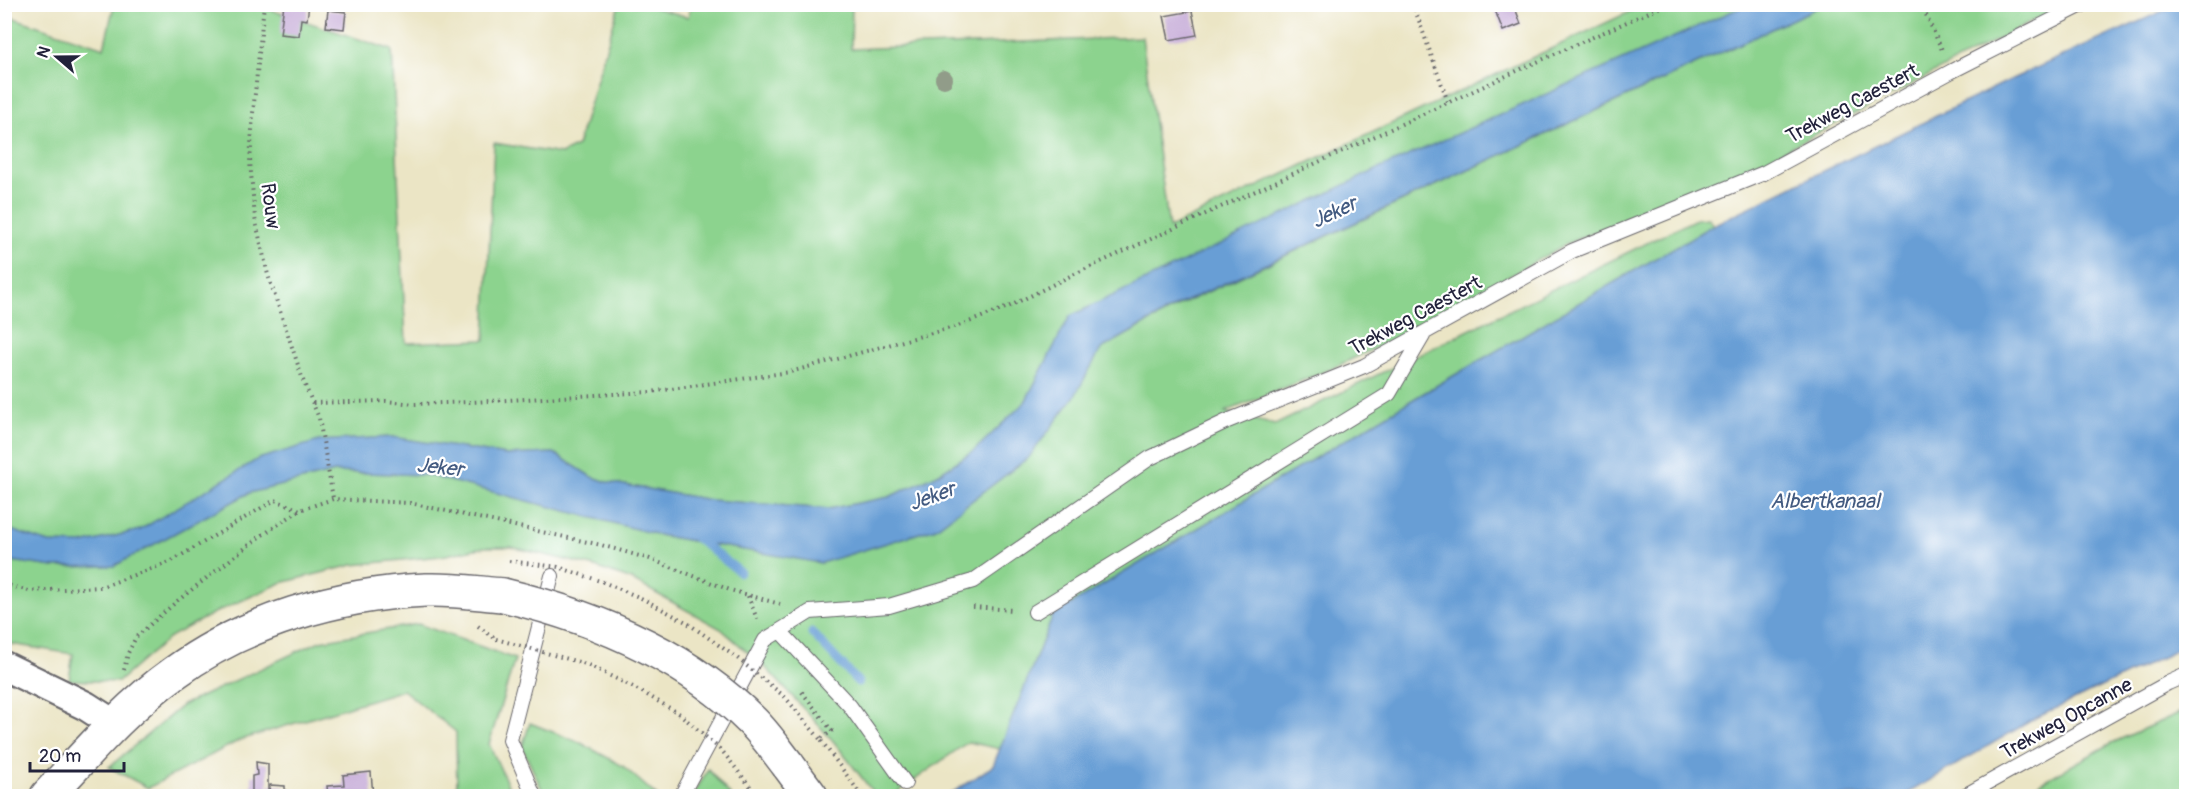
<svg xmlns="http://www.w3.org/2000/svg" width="2191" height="801" viewBox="0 0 2191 801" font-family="Pangolin,sans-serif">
<rect width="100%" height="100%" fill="#fff"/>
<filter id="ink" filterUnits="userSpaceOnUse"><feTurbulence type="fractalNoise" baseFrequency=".0167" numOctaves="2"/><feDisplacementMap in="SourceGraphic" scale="12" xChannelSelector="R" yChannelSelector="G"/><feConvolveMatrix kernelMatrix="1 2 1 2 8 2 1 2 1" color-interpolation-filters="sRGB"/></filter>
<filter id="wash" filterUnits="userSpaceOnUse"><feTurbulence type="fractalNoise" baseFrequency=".008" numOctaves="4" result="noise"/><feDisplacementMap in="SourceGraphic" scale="24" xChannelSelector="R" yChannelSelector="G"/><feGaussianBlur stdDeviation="1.35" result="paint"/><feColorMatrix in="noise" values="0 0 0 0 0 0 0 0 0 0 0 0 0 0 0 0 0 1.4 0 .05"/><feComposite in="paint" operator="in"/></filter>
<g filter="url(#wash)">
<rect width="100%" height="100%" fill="#ebe5c5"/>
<path fill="#8cd38e" stroke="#577a64" stroke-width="1.5" d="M114,5h147l1,2 130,43 14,293 79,-3 9,-197 67,11 16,-8 42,-141h26l43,12 3,-12h161l-1,44 291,-12 27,191 475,-223h102l-676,311 -45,86 -51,49 -36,23 -49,23 -61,12 -117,-9 -104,-18 -17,-6 -36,-23 -48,2 -114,-18 -73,4 -123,57 -56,32 -58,14 -33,-1 -44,-15v-513l99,33z
M1823,5h241l-317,165 -179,73 -152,86 -83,39 -108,44 50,13 421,-206 12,-1 5,7 -296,172 -364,218 -53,134 -32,-7 -76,54h-16l-42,-54 -66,-72 -47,-41 -89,-49 -40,-14 -81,-19h-26l-44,9 -88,9 -72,18 -67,30 -43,23 -53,46 -49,-2 4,-26 -68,-11 -1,-83 50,7 60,-1 135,-73 86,-21 92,3 236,61 158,27 115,-35 93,-71 45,-60 27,-48 79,-44z
M418,624l97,35 -26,85 24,52h-56l-1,-64 -53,-42 -163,50 -92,48 -39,-21 74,-62 137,-64z
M2186,710v86h-169l95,-53z
M530,723l51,20 42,23 34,30h-112l-23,-49z
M708,769l23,27h-38z"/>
<path fill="#689ed5" stroke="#456088" stroke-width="1.5" d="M1746,5h77l-643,299 -79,45 -27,48 -45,60 -93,71 -115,35 -158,-27 -236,-61 -92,-3 -86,21 -135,73 -60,1 -49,-7v-32l44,15 33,1 58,-14 118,-71 61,-18 73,-4 114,18 48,-2 36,23 17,6 104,18 117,9 61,-12 49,-23 36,-23 51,-49 45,-86 304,-145z
M2176,5h10v641l-152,73 -131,77h-956l46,-30 60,-151 364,-218 296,-172 301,-147z"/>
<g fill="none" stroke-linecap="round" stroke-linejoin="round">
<path stroke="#689ed5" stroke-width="9" d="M695,537l45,35
M812,633l46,49"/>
</g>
<g id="blocks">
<path fill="#c6acd8" d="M284,4h25l-2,16 -6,-1 -2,17 -19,-2z
M1493,5h21l7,19 -18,7z
M328,10l18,2 -2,17 -18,-2z
M1192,11l5,24 -28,5 -5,-24z
M256,762l12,2v32h-16v-20l5,-1z
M371,772l2,24h-45l-1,-10 17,-1 -1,-10z
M270,785l15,1v10h-16z"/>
</g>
</g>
<g filter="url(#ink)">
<use href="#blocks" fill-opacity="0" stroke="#68666b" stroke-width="1.5"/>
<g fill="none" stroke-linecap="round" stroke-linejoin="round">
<g stroke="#68666b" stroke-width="16">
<path id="service" d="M1035,612l354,-218 34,-58
M780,631l70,75 55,77
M534,796l-24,-56 42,-164
M681,796l84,-156 45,-28 79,-6 84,-25 177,-123 75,-36 139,-56 208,-115 192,-78 188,-102 132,-67
M1964,796l204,-113 18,-8"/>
</g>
<g stroke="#68666b" stroke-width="32">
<path id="minor" d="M4,666l82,40 28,18"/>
</g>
<g stroke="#68666b" stroke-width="36">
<path id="secondary" d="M788,765l23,31
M47,796c40,-43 79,-89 127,-123 71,-52 164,-79 252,-83 26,-1 52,3 77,5"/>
</g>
<path stroke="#68666b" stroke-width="4" stroke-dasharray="1.5 4.5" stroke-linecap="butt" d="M264,4l-11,109 -3,49 5,56 13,57 36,108 15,35 14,80
M1413,4l35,98
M1921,4l21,46
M313,403l73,-2 28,3 58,-2 178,-10 140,-20 171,-47 47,-18 58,-29 453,-208 148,-66
M4,584l25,7 72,-4 69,-25 105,-62 25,10
M748,596l9,23
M973,607l40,3
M478,626l18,13
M124,670l4,-17 8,-16 40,-35 82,-64 42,-28 33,-11 77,4 191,42 49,14 80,31 50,14
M802,692l30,39 -12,8 42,57
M753,790l5,6"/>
<use href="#service" stroke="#fff" stroke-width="14"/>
<use href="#minor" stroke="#fff" stroke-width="28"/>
<use href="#secondary" stroke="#fff" stroke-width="33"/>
<g stroke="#68666b" stroke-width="36" stroke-linecap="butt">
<path id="secondary-bridge" d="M503,595c93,22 182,59 250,127 13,13 24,29 35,43"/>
</g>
<path stroke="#68666b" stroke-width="4" stroke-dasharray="1.5 4.5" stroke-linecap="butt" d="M509,561l49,6 45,15 38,16 45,24 51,36 48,39 35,42
M496,639l90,25 47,23 47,27 43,38 30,38"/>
<use href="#secondary-bridge" stroke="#fff" stroke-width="33"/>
</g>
<circle fill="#919c89" cx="944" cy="79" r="9"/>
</g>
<g text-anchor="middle" stroke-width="4.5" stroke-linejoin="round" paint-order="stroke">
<g font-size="20" fill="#22223b" stroke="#fff">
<text transform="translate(1852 103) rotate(-28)" y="7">Trekweg Caestert</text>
<text transform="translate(271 206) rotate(83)" y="7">Rouw</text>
<text transform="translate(1415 315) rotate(-28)" y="7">Trekweg Caestert</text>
<text transform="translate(2066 718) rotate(-29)" y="7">Trekweg Opcanne</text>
</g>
<g font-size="21" font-style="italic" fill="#425a80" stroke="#fff">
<text transform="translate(1334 212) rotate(-25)" y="7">Jeker</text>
<text transform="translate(440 467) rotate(6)" y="7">Jeker</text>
<text transform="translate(932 496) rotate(-20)" y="7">Jeker</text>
<text x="1825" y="508">Albertkanaal</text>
</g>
</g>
<rect width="2191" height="801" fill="none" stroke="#fff" stroke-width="24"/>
<g transform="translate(57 57) rotate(290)" stroke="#ffffff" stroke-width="4.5" paint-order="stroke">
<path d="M0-4.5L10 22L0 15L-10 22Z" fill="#22223b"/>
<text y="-9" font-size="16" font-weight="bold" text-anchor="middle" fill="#22223b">N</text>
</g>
<path d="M30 762v9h94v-9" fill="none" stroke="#22223b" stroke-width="3"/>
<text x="39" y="762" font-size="18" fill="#22223b" stroke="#ffffff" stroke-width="4.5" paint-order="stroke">20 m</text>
</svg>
